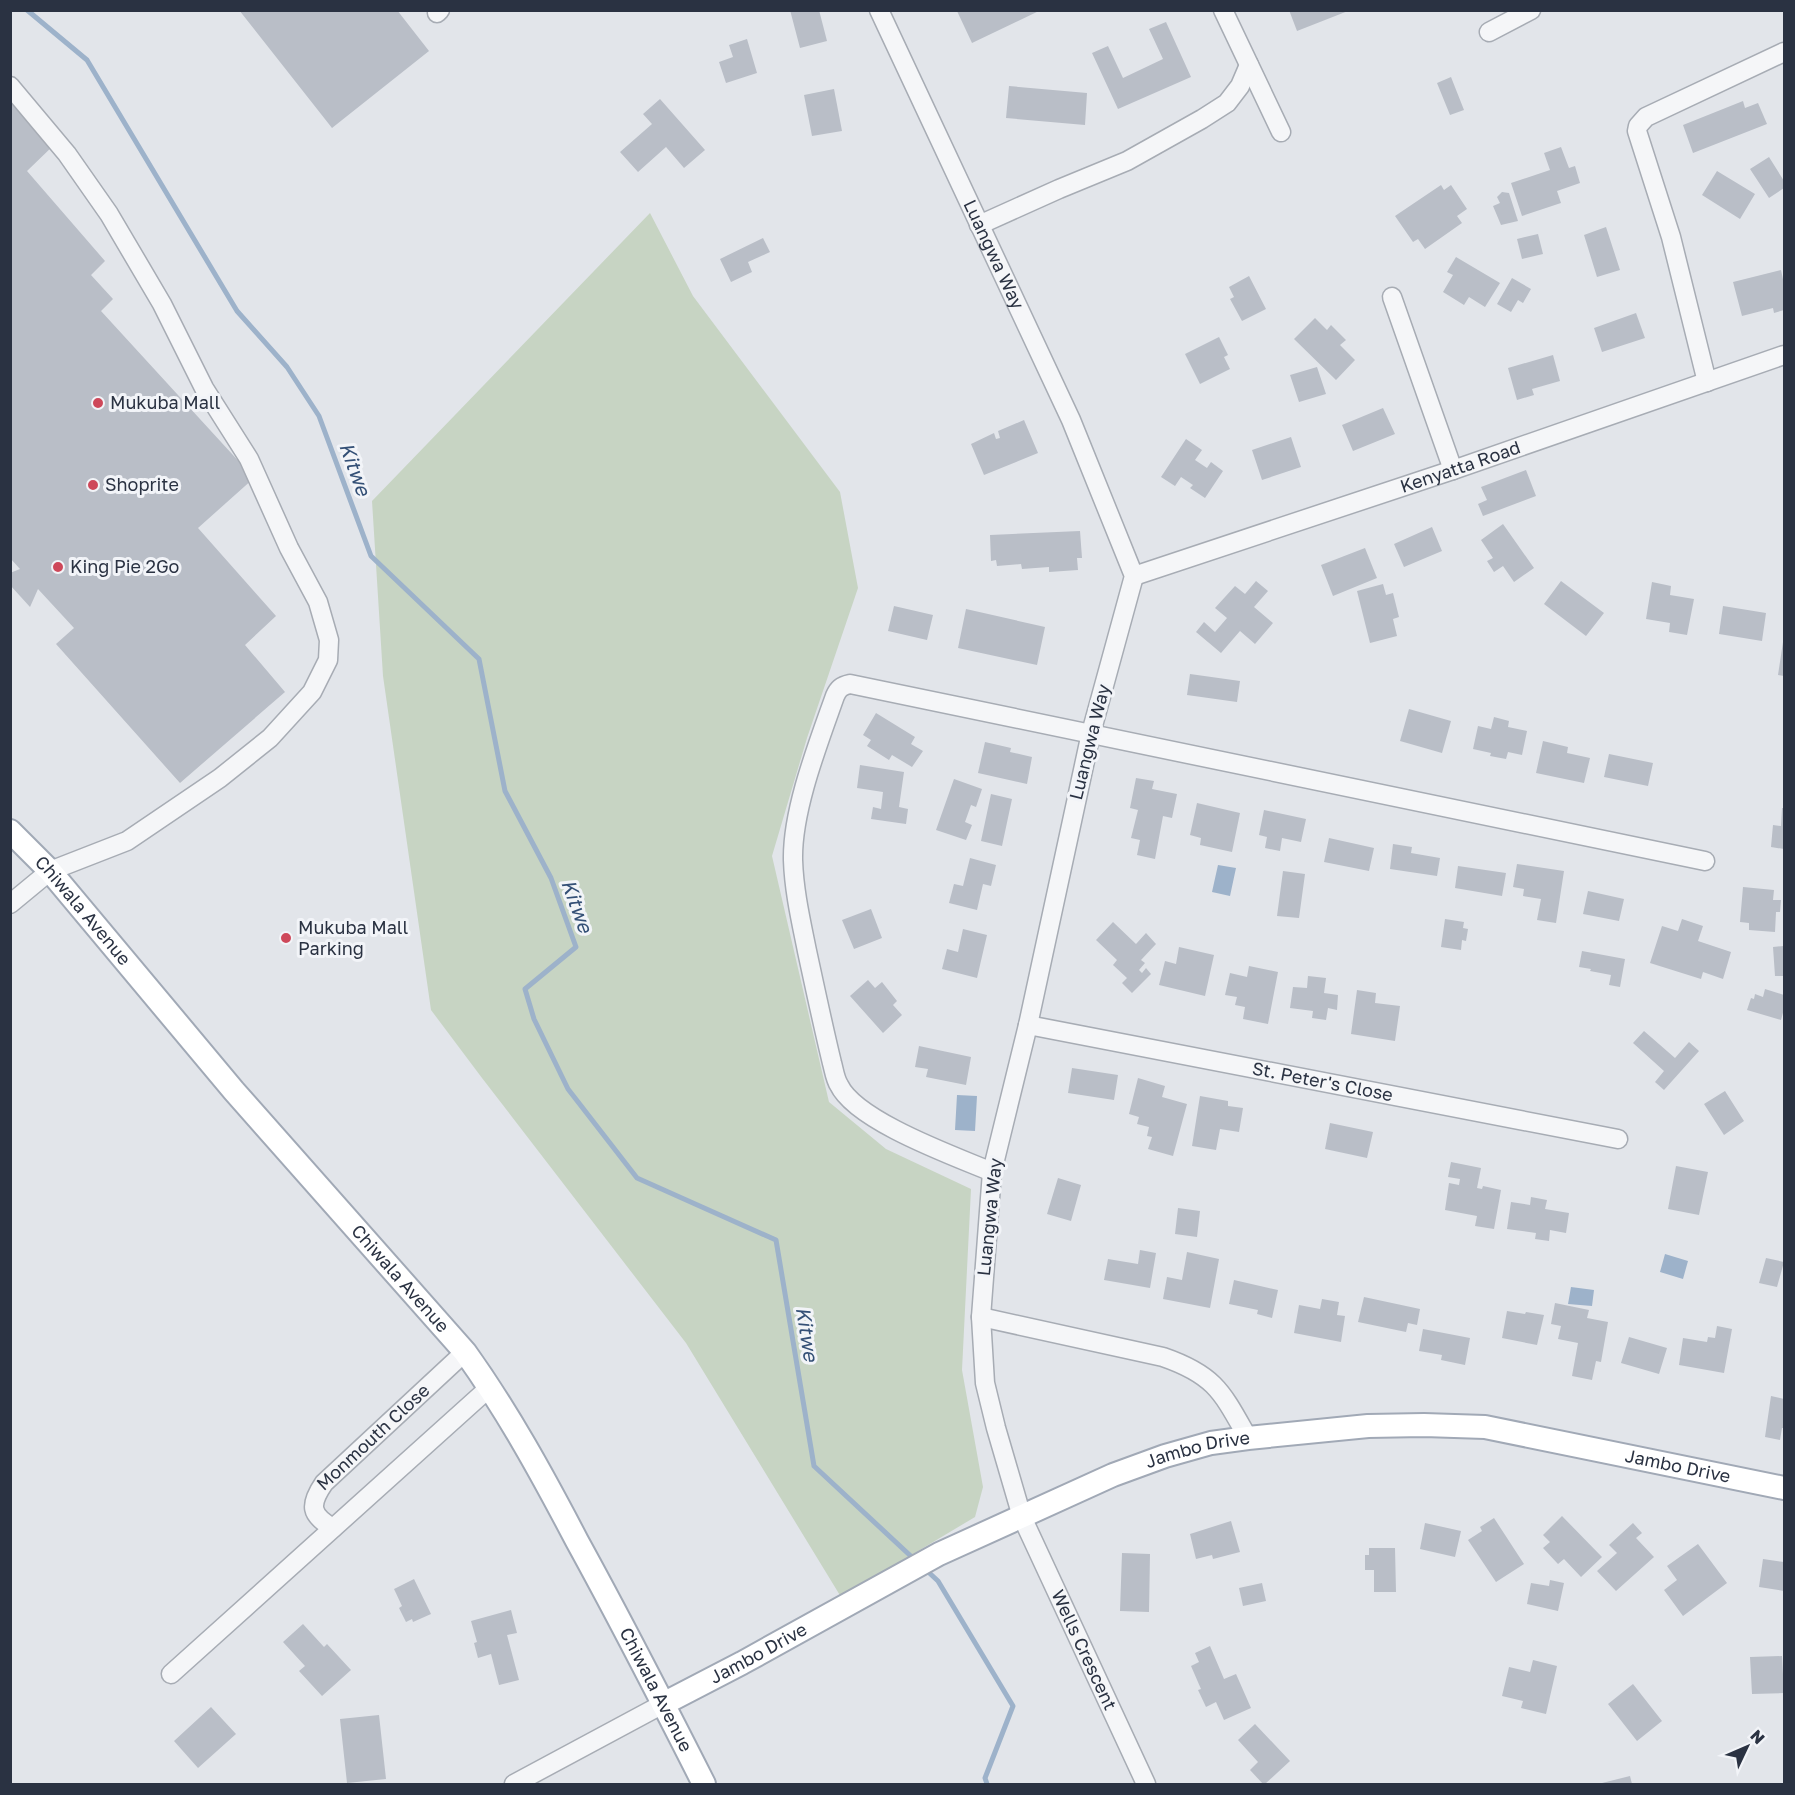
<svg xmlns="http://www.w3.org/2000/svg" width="1795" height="1795" viewBox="0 0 1795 1795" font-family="'Golos Text',sans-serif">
<rect width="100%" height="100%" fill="#e2e5ea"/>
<path fill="#c7d4c3" d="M650,213l43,83 147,196 18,96 -51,150 -35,118 57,246 57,47 85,40 -9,181 21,117 -8,30 -134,80 -155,-254 -204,-265 -51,-68 -48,-334 -11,-175z"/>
<path fill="#9db2ca" d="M1218,865l18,3 -6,28 -18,-4z
M957,1095l20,1 -2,35 -20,-1z
M1665,1254l23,7 -5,18 -23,-7z
M1571,1287l23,3 -2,16 -24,-2z"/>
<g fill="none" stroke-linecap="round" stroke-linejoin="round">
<path stroke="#9db2ca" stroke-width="5" d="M27,10l60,50 150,251 50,56 32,49 52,140 108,103 26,132 46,87 25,69 -51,42 9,30 34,70 69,89 139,62 38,226 101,94
M924,1568l14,13 75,125 -28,72 2,6"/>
</g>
<path fill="#b9bec7" d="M239,10h158l32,41 -97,77z
M790,10h29l8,31 -27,7z
M959,10h82l-69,33 -15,-32z
M1289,10h59v1l-51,20z
M1166,22l25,55 -73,32 -26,-56 16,-7 15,32 40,-19 -14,-30z
M747,39l10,34 -31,10 -7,-21 14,-5 -4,-12z
M1451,77l13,33 -14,5 -13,-32z
M1009,86l78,7 -2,32 -79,-7z
M834,89l8,42 -30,5 -8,-41z
M10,93l45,51 -28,27 78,90 -14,14 22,24 -12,12 153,167 -56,50 78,88 -31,29 40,47 -105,91 -124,-139 18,-16 -36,-39 -8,18 -20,-22v-12l10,-4 -10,-11z
M660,99l45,51 -21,18 -18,-21 -28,25 -18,-20 32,-28 -9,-10z
M1743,101l2,7 13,-5 9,21 -74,29 -10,-28z
M1561,147l8,21 6,-2 5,17 -23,8 4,12 -39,13 -11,-33 39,-13 -6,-17z
M1769,157l15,24v7l-15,10 -19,-29z
M1717,171l38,23 -15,25 -38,-24z
M1441,185l3,5 7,-5 16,24 -10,7 5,7 -37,26 -7,-10 -5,3 -18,-26z
M1502,192l7,1 9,28 -17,4 -8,-19 7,-3 -3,-6z
M1606,227l14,43 -23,7 -13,-42z
M1538,234l5,20 -21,5 -5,-20z
M763,238l7,14 -22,10 4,10 -21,10 -11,-23z
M1456,257l44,26 -15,24 -16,-10 -5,8 -21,-13 10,-17 -6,-3z
M1781,270l3,14v26l-10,3 -1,-5 -31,8 -9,-34z
M1249,276l17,33 -24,12 -12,-22 4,-2 -5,-10z
M1512,278l19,11 -8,14 -5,-3 -7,12 -14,-8z
M1636,313l9,25 -43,14 -8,-24z
M1315,318l12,12 4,-5 15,15 -6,5 15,15 -19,20 -42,-41z
M1219,337l9,18 -4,2 6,12 -30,15 -15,-30z
M1553,355l7,26 -28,8 2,6 -17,5 -9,-32z
M1317,367l9,27 -27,8 -9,-27z
M1383,408l12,26 -42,17 -11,-26z
M1024,420l14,33 -54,22 -13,-31 23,-11 2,6 4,-1 -2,-7z
M1291,437l10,30 -39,13 -10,-30z
M1186,439l16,11 -7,10 12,8 4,-6 12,9 -18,27 -15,-10 3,-3 -12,-8 -6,9 -14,-9z
M1526,470l10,26 -53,20 -5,-12 9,-4 -6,-13z
M1503,524l31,44 -20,14 -11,-16 -9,6 -7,-11 6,-3 -12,-18z
M1432,527l10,24 -38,16 -10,-23z
M1080,531l2,27h-5l1,12 -29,2v-5l-27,2 -1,-5 -24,2 -1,-6 -5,1 -1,-26z
M1365,548l12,30 -44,18 -12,-31z
M1256,581l12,10 -14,16 19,16 -18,21 -15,-13 -19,22 -25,-21 8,-10 11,10 12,-14 -12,-10 20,-22 10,8z
M1561,581l43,32 -18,23 -42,-32z
M1652,582l19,4 -1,9 24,4 -7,36 -18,-3 1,-9 -24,-4z
M1383,584l3,11 7,-2 6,24 -6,2 4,17 -27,7 -13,-52z
M894,606l39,9 -6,25 -39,-9z
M1723,606l43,7 -4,28 -43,-7z
M966,609l79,18 -8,38 -79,-17z
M1783,642l1,1v33l-6,-1z
M1190,674l50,7 -3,21 -50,-7z
M1409,709l42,12 -9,32 -42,-12z
M876,713l39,24 -4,7 12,7 -11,16 -20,-12 -3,5 -22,-14 4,-6 -8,-5z
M1494,717l15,4 -1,6 19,4 -5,24 -14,-3 -2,7 -16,-3 1,-3 -18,-4 5,-23 13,3z
M1543,741l25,6 -1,6 23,5 -6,25 -48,-10z
M985,742l26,6 -1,4 22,5 -5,27 -49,-11z
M1609,754l44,9 -5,23 -44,-9z
M860,765l44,7 -5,35 9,2 -2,15 -35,-5 2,-12 8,2 2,-17 -26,-4z
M1136,778l18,3 -2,8 25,5 -5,24 -9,-2 -8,43 -18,-4 3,-15 -9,-2 7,-28 -8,-2z
M954,779l28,10 -6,18 -5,-2 -6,17 7,3 -6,15 -30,-10z
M991,794l21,5 -10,47 -21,-5z
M1197,803l43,10 -8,39 -32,-7 1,-7 -11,-3z
M1782,808h2v41l-13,-2 2,-22 8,1z
M1264,810l42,9 -5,23 -19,-4 -2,13 -15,-3 2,-11 -8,-2z
M1329,838l45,10 -5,23 -45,-9z
M1393,844l19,3 -1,6 29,5 -3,18 -47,-7z
M970,858l26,7 -5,21 -8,-2 -6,26 -28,-7 5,-19 9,2z
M1517,864l47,7 -8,52 -19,-3 4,-21 -18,-3 1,-7 -11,-2z
M1458,866l48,7 -4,23 -47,-8z
M1283,871l22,3 -6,44 -22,-2z
M1743,887l31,3 -1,10h8l-1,12h-4l-1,20 -26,-2v-7l-9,-1z
M1588,891l36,8 -5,22 -36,-7z
M871,909l11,29 -28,11 -12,-29z
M1445,919l19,3 -1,6 5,1 -2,12 -4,-1 -1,10 -20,-3z
M1682,919l21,7 -5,15 33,11 -8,27 -20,-7 -2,7 -51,-16 12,-37 16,5z
M1113,922l23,22 10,-11 10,11 -15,16 4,3 -6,7 3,3 4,-5 5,6 -19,19 -10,-10 5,-5 -14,-13 4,-5 -21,-20z
M963,929l24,6 -10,43 -35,-9 5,-20 11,3z
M1784,946v30h-9l-2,-29z
M1179,947l35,8 -9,41 -46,-11 6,-24 11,3z
M1582,951l43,8 -5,28 -11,-2 2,-10 -21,-4 1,-2 -12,-2z
M1249,966l29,6 -10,52 -25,-5 2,-12 -10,-2 2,-8 -12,-2 5,-22 17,4z
M1308,976l18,2 -2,15 14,2 -1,15 -9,-2 -2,12 -14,-2 1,-7 -23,-3 3,-21 14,1z
M868,980l7,8 7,-6 15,19 -4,4 9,10 -19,18 -33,-37z
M1765,989l19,6v14l-3,11 -34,-10 4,-12 3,1 1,-5 8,3z
M1357,990l19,3 -1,10 25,3 -5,35 -44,-7z
M1644,1031l31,27 14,-16 10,9 -35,39 -9,-8 9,-11 -31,-28z
M919,1046l52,11 -5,28 -40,-8 2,-8 -13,-2z
M1072,1068l46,7 -4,25 -46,-7z
M1138,1078l27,8 -3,11 25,7 -14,52 -25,-7 4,-12 -5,-1 2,-9 -12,-3 2,-7 -10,-3z
M1725,1091l19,30 -20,14 -20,-31z
M1200,1096l28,5v5l15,2 -4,24 -19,-3 -4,21 -24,-4z
M1330,1123l43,9 -6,26 -42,-9z
M1451,1162l30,6 -4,20 5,1 1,-3 18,4 -7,39 -19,-3 2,-10 -32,-6 4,-27 10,2 1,-6 -12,-2z
M1676,1166l32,6 -9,43 -31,-6z
M1058,1178l23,7 -10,36 -24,-7z
M1531,1197l16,3 -2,9 24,4 -3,20 -16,-3 -1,11 -14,-2 1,-6 -29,-4 4,-27 19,3z
M1178,1208l22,3 -3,26 -22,-3z
M1140,1250l16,3 -6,35 -46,-8 4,-21 30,5z
M1187,1252l32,7 -9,49 -47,-9 4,-22 15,3z
M1766,1258l18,4 -7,25 -18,-4z
M1234,1280l44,10 -6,28 -15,-4 1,-4 -29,-6z
M1364,1297l56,12 -3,16 -9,-2 -2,9 -48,-10z
M1322,1299l17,3 -2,13 8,1 -4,26 -47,-9 5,-28 21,4z
M1555,1303l34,7 -2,8 21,4 -7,40 -5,-1 -4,19 -20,-4 6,-33 -20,-4 3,-13 -10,-2z
M1507,1311l18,3 1,-2 18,3 -7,30 -35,-7z
M1717,1326l15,3 -8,44 -45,-8 4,-27 24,4 1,-5 7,1z
M1423,1329l47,9 -5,27 -24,-5 1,-5 -23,-4z
M1629,1337l38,11 -8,26 -38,-11z
M1771,1396l13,3v29h-2l-2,12 -15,-3z
M1562,1516l40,41 -21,20 -17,-18 -6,5 -15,-16 7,-6 -7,-7z
M1494,1518l30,46 -28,18 -28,-42 14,-9 -2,-4z
M1231,1521l9,31 -27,7 -1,-4 -16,4 -6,-25z
M1425,1523l36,8 -6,26 -35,-8z
M1633,1523l9,10 -6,5 18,19 -38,34 -19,-20 20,-18 -8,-8z
M1698,1544l29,39 -44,33 -19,-26 13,-10 -10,-14z
M1369,1548h26l1,44h-22v-22h-9v-15h4z
M1122,1553l28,1 -1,58 -29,-1z
M1763,1559l21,3v29l-25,-4z
M414,1579l17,35 -18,8 -1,-3 -6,3 -7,-14 3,-2 -8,-17z
M1550,1580l14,3 -6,28 -31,-7 4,-21 18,3z
M1262,1583l4,18 -23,5 -4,-18z
M511,1610l6,23 -10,2 12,45 -20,5 -8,-31 -13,4 -4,-15 3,-1 -6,-21z
M303,1624l21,23 3,-3 24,26 -29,26 -23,-25 6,-5 -22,-24z
M1210,1646l14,33 12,-5 15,34 -27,12 -8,-18 -10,5 -8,-17 3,-1 -10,-23 8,-4 -4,-9z
M1782,1656l2,37 -32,1 -2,-37z
M1533,1660l24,6 -11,48 -25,-6 2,-7 -21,-5 7,-29 21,5z
M1633,1684l29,37 -25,20 -29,-37z
M211,1707l25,27 -38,34 -24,-27z
M379,1715l7,64 -39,4 -7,-64z
M1255,1724l35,37 -25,23h-2l-13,-14 8,-8 -20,-22z
M1630,1776l2,8h-34z"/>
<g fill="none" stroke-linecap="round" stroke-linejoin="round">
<g stroke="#a7acb4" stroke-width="21">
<g id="minor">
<path id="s1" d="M879,10l192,410 63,156 -43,157 -63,292 -36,147 -11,145 4,66 11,45 26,89 124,267"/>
<path d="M1223,10l58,122"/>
<path d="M437,13l3,-3"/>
<path d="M1489,32l42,-22"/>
<path d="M10,86l57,68 42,60 53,90 42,84 45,71 40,89 29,54 11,38 -1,20 -16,32 -42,46 -50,40 -93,63 -77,30 -40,33"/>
<path d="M979,225l80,-36 68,-28 75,-42 25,-16 13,-17 9,-21"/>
<path d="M1392,297l61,173"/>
<path d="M1707,382l-36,-145 -34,-106 1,-5 8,-9 138,-65"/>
<path id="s2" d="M1134,576l319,-106 331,-115"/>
<path id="s3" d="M1028,1025l590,114"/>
<path d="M992,1172c-38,-16 -136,-51 -153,-87 -4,-6 -5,-15 -7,-22 -9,-37 -17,-75 -25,-112 -6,-30 -13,-60 -14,-91 -1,-50 25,-116 42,-164 3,-7 6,-10 15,-12l855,177"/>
<path d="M981,1317l182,40c52,18 59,35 85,81"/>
<path id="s4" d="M333,1528c-23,-13 -24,-23 -9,-45l141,-131"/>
<path d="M171,1674l319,-287"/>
<path d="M514,1784l149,-80"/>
</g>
</g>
<g stroke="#a1a9b6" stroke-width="26">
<g id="major">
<path id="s5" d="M10,831l40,40 184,220 231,261c43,60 78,124 112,189 44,80 86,162 127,243"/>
<path id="s6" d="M663,1704l79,-41 197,-109 174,-79 52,-19 46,-13 37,-5 120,-12 56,-1 61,2 299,61"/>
</g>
</g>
<use href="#minor" stroke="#f5f6f8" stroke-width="18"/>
<use href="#major" stroke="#fff" stroke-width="22"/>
</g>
<g fill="#ce485a" stroke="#f2f4f8" stroke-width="2">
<circle cx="98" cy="403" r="6"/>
<circle cx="93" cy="485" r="6"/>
<circle cx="58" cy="567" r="6"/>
<circle cx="286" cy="938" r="6"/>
</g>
<g text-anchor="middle" stroke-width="6" stroke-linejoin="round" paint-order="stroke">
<g font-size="18" fill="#2a3242" stroke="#f2f4f8">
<text dy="6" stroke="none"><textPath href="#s1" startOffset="270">Luangwa Way</textPath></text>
<text dy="6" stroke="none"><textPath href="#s2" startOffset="344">Kenyatta Road</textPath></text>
<text transform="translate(1090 742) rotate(-76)" y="6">Luangwa Way</text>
<text dy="6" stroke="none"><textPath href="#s5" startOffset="108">Chiwala Avenue</textPath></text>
<text dy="6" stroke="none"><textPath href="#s3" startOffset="300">St. Peter's Close</textPath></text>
<text transform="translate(990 1217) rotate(-84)" y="6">Luangwa Way</text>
<text dy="6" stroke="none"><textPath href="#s5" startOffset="594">Chiwala Avenue</textPath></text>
<text dy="6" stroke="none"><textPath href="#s4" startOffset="123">Monmouth Close</textPath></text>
<text dy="6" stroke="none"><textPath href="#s6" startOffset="594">Jambo Drive</textPath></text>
<text dy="6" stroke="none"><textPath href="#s6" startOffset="1080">Jambo Drive</textPath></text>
<text dy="6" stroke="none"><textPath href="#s1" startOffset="1731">Wells Crescent</textPath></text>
<text dy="6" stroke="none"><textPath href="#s6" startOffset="108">Jambo Drive</textPath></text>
<text dy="6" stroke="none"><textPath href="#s5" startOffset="1080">Chiwala Avenue</textPath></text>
</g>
<g font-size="18" fill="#2a3242" stroke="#f2f4f8" text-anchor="start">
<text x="110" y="409">Mukuba Mall</text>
<text x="105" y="491">Shoprite</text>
<text x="70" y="573">King Pie 2Go</text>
<text x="298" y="934">Mukuba Mall<tspan x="298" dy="21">Parking</tspan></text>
</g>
<g font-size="20" font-style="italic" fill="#345076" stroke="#f2f4f8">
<text transform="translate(355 469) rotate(70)" y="7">Kitwe</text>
<text transform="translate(577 906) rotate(70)" y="7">Kitwe</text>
<text transform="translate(807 1334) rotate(81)" y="7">Kitwe</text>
</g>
</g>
<rect width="1795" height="1795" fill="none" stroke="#2a3242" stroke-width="24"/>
<g transform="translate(1747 1747) rotate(46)" stroke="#f2f4f8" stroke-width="4.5" paint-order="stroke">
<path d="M0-4.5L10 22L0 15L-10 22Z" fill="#2a3242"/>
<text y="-9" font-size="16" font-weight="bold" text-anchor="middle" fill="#2a3242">N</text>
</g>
</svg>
